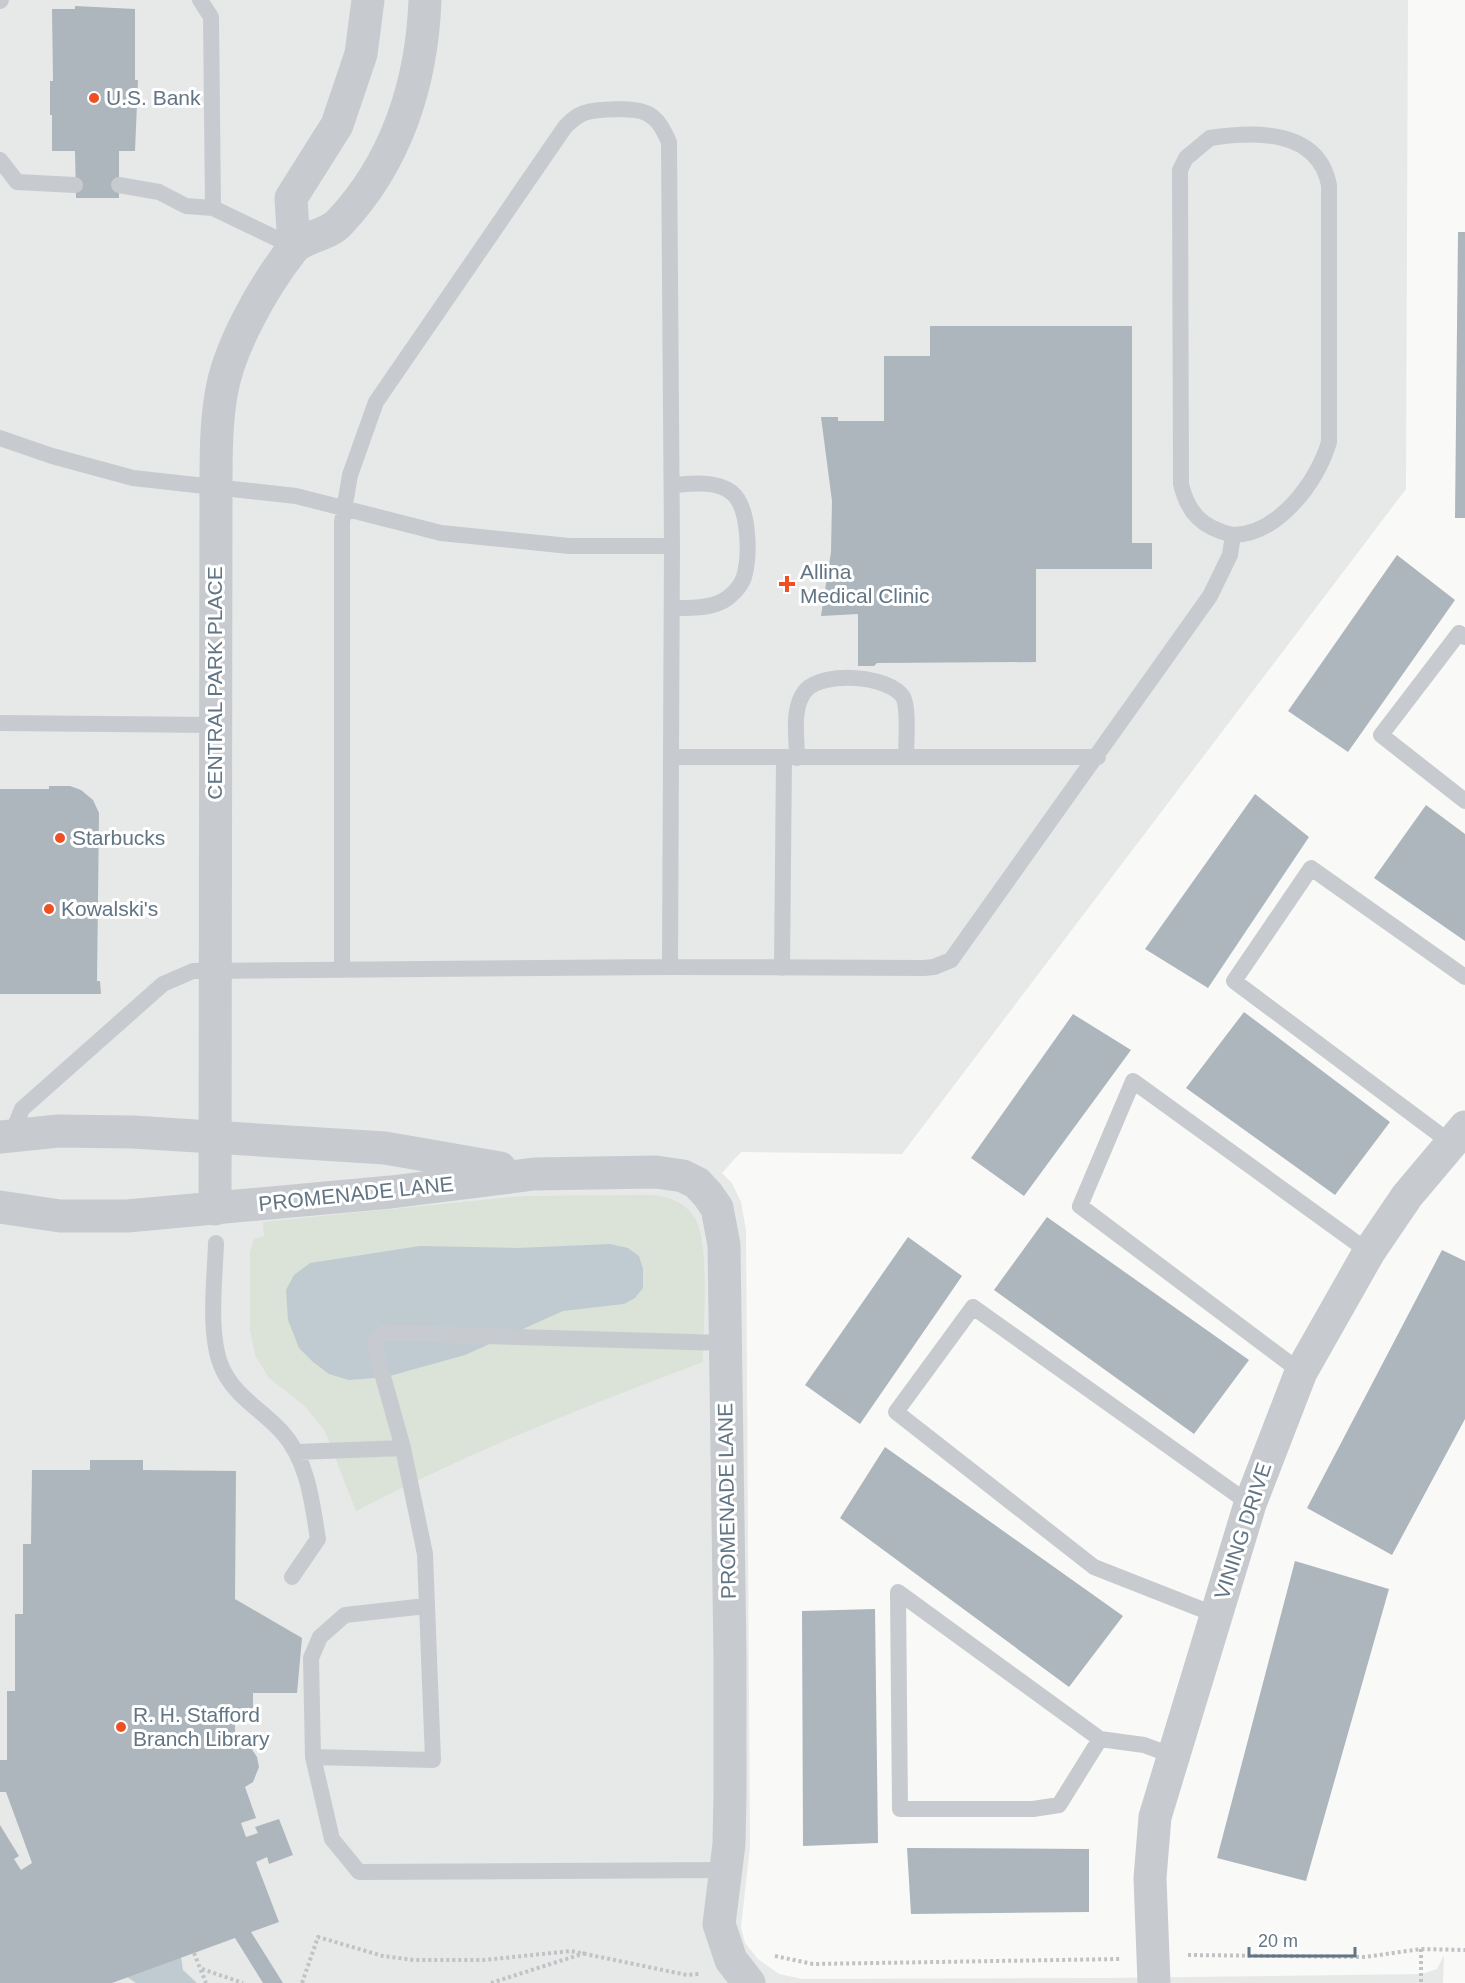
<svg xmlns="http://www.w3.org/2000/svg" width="1465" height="1983" viewBox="0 0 1465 1983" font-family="Arial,sans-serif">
<rect width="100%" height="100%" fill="#f9f9f7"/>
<path fill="#e7e8e8" d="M0,0h1408l-2,489 -504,665 -161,-2 -19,21 10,10 9,19 5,28 4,617 -9,80 4,16 13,16 21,15 23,5 304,-1 316,-4 15,-5 7,-14 -1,28h-1443z"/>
<path fill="#dbe2d7" d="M649,1195c19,1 37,7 47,25 14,26 7,110 7,142 -118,44 -236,91 -347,149l-31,-80 -20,-25 -36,-28 -14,-23 -5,-25v-78l4,-13 10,-3 -1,-14 260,-26z"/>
<path fill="#bfcbd0" d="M610,1244l18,4 11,8 4,13v19l-8,10 -11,6 -61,7 -98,44 -79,22 -37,3 -20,-6 -16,-12 -14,-14 -11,-28 -2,-30 8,-15 16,-12 110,-17 97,2z
M181,1957l2,13 14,13h-61l-9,-6z"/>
<path fill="#adb6bc" d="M75,6l60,3v71h3l-3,71h-16v47h-43l-1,-47h-23v-36h-2v-34h3l-1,-72h23z
M1458,232h7v286h-10z
M930,326h202v217h20v26h-116v93l-159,1 -3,3h-16v-52l-37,2 10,-64 1,-51 -11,-84h17v4h46v-65h46z
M1397,555l58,45 -107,152 -60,-41z
M49,786h21l11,4 12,10 6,13 -2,168h3l1,13h-101v-205h49z
M1255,794l54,43 -101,151 -63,-39z
M1426,805l39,29v107l-91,-63z
M1244,1012l146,110 -55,73 -149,-107z
M1073,1014l58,36 -107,146 -53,-38z
M1047,1217l202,143 -55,74 -200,-144z
M908,1237l54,39 -102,148 -55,-39z
M1442,1250l23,11v158l-73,136 -85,-47z
M885,1447l238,169 -54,71 -229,-169z
M90,1460h53v10l93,1 -1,128 67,39 -5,55h-44v18h-18v32l16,5 6,9 2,10 -6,15 -8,5 11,31 -15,5 5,14 12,-4 -3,-6 24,-8 14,36 -24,9 -2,-7 -11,5 23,60 -28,10 32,51h-20l-28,-45 -123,45h-112v-158l19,31 -5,3 7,11 11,-7 -26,-71h-6v-32h7v-69h8v-77h8v-70h8l1,-74h58z
M1295,1561l94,28 -83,292 -89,-23z
M875,1609l3,234 -75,3 -1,-235z
M907,1848l182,1v63l-178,2z"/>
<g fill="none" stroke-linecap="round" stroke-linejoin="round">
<path stroke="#c0c3c5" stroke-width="4" stroke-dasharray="3 3" stroke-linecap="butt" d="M1421,1949v34
M194,1953l12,30
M1188,1955l177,2 56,-8 44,1
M775,1956l38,8 307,-5
M202,1969l41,14
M302,1983l16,-46 65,19 31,4h70l87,-9 116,24 12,-1
M491,1983l94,-30"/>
<path stroke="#c7cbcf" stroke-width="16" d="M0,1l1,-1
M0,160l17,22 58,3
M119,185l40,7 27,14 27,2 -2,-191 -11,-17
M213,208l81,39
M0,438l52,18 81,22 163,18 145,37 128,13h103l-2,421
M672,485c19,-1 43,-5 59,7 19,14 19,64 13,85 -3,9 -12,19 -21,24 -16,8 -34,7 -51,7
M1465,637l-6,-4 -78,102 84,66
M0,723l215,2
M672,757h426
M797,758c0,-21 -6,-51 9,-68 17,-19 83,-15 97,7 6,10 3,47 3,60
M342,968v-446l8,-47 26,-73 189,-275c6,-6 11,-11 19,-14 12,-4 51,-6 62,0 12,5 18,18 23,29l3,404
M782,968l2,-210
M11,1136l11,-27 141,-125 30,-13 477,-4 254,1 10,-1 17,-7 259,-364 20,-41 3,-20c-30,-7 -45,-21 -52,-51l-1,-314 6,-12 24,-20c45,-7 108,-9 119,47v257c-11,39 -51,93 -96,93
M1451,1143l-217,-162 77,-113 154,109
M216,1243c-1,36 -9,94 7,127 13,27 39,40 59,62 26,29 30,70 36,107l-26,38
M725,1343l-341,-10 -7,5 -2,10 28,100 22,106 8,206 -120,-3 19,82 27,33 368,-2
M1301,1372l-221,-166 53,-125 236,171
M297,1452l106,-4
M898,1592l202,147 -41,66 -26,4h-133z
M1216,1615l-122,-48 -198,-155 77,-105 277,197
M1100,1739l44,6 30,11
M313,1757l-2,-99 9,-21 25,-22 81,-9"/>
<path stroke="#c7cbcf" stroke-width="33" d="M294,247l-3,-49 46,-73 24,-71 7,-54
M0,1137l58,-6 75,1 252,16 115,20
M0,1207l60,9h67l264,-24 143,-18 122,-2 27,4 14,7 11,12 9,13 7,37 6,412v138l-1,49 -10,80 12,36 18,23
M215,1209l1,-723c0,-30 0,-61 5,-91 7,-46 42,-108 71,-145 11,-14 35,-14 47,-27 58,-61 83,-141 86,-223
M1154,1983l-4,-105 5,-61 95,-313 51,-132 68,-120 38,-56 58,-69"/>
</g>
<g fill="#ef4f21" stroke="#fff" stroke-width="2">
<circle cx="94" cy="98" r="6"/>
<path d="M784 575h6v6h6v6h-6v6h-6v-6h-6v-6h6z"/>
<circle cx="60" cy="838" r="6"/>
<circle cx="49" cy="909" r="6"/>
<circle cx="121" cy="1727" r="6"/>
</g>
<g text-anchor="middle" stroke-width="6" stroke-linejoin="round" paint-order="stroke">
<g font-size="21" fill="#627584" stroke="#fff" text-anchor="start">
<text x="106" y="105">U.S. Bank</text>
<text x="800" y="579">Allina<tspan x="800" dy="24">Medical Clinic</tspan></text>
<text x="72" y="845">Starbucks</text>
<text x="61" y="916">Kowalski's</text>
<text x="133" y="1722">R. H. Stafford<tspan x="133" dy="24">Branch Library</tspan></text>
</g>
<g font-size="21" fill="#627584" stroke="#fff">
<text transform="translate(215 683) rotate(-90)" y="7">CENTRAL PARK PLACE</text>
<text transform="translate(356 1194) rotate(-6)" y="7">PROMENADE LANE</text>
<text transform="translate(727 1501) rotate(-91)" y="7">PROMENADE LANE</text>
<text transform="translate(1243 1531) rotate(-72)" y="7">VINING DRIVE</text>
</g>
</g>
<path d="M1249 1947v9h106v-9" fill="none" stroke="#627584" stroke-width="3"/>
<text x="1258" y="1947" font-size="18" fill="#627584" stroke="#ffffff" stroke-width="4.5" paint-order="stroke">20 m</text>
</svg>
